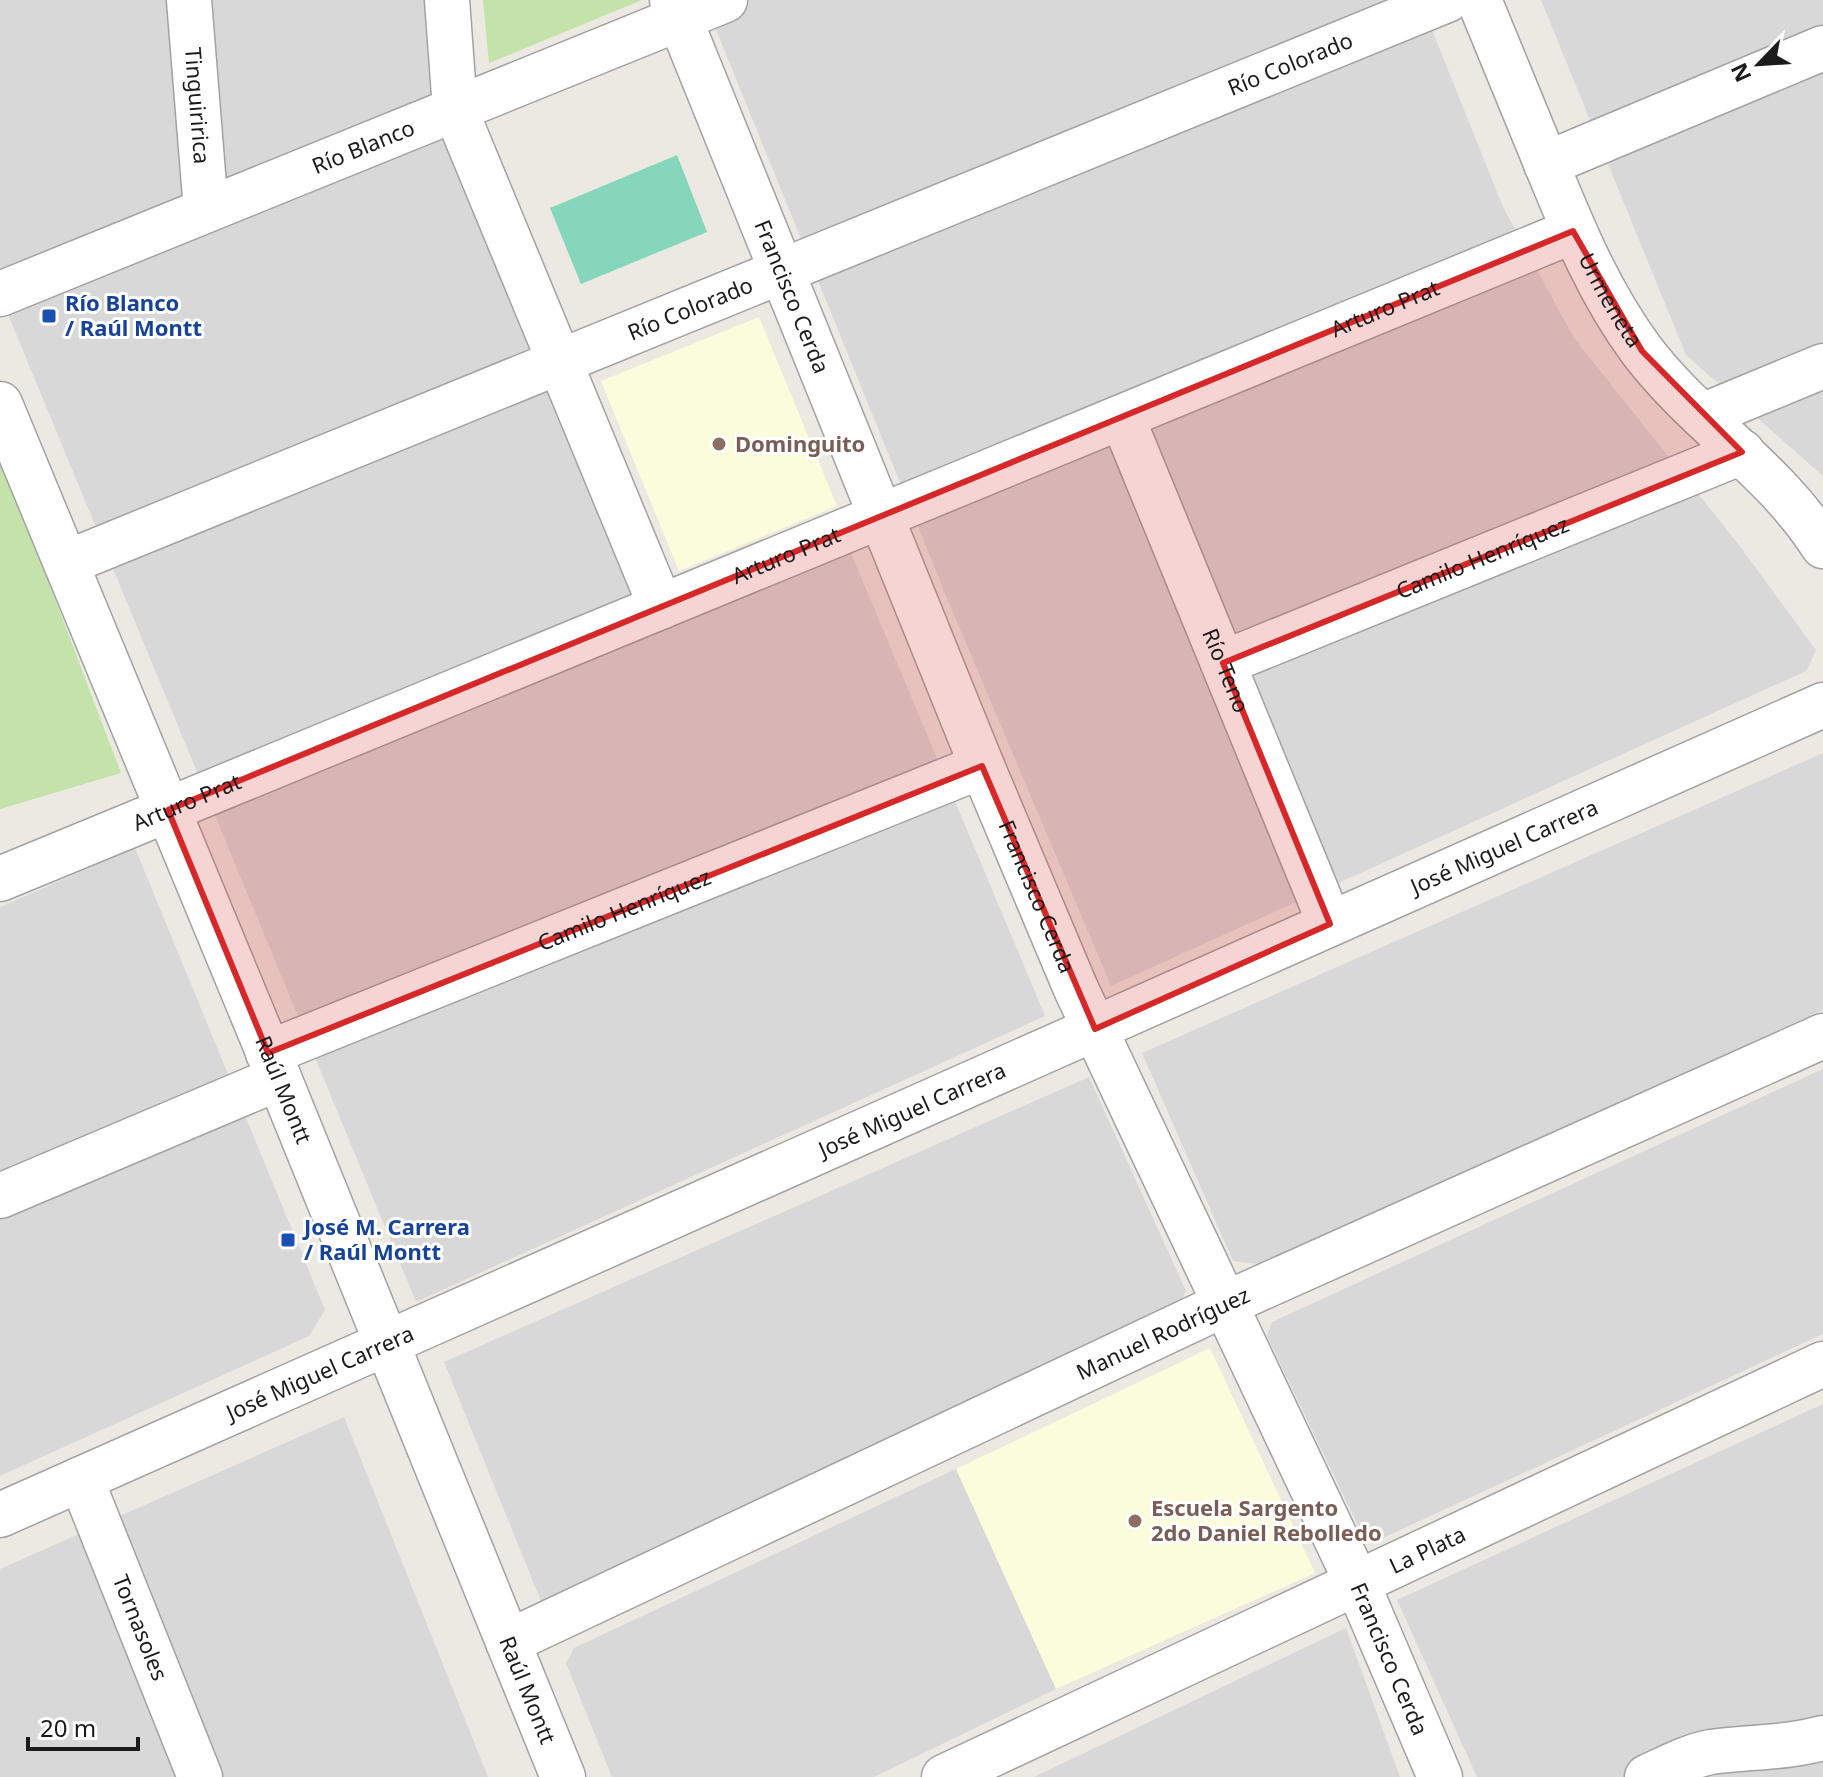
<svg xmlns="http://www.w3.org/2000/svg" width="1823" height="1777" viewBox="0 0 1823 1777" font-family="'Noto Sans',sans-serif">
<rect width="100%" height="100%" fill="#ece9e2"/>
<path fill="#d9d8d8" d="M0,0h429l228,632 194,-79 194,463 -629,286 -416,-1007z
M704,0h716l83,207 71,131 165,207 77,105 -10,21 -695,315 -162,-383z
M1541,0h282v476l-137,-121z
M1823,753v257l-564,254 -26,-3 -91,-208z
M135,848l190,462 -16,26 -309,140v-569z
M1823,1069v265l-440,204 -23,-8 -93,-194 5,-14z
M1089,1077l97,214 -8,16 -635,299 -99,-244z
M1823,1404v373h-346l-80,-177z
M344,1417l144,360h-488v-208z
M956,1469l100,220 -182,88h-262l-46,-114 8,-15z
M1346,1628l54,149h-366z"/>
<path fill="#fafcdb" d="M759,317l78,189 -158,65 -78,-190z
M1210,1348l105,225 -259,116 -100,-220z"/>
<path fill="#c3e3aa" d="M483,0h159l-153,63z
M0,454l121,319 -121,36z"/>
<path fill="#85d6bb" d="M677,155l30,77 -126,52 -31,-76z"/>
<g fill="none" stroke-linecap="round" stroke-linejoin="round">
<g stroke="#a2a2a2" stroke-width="47">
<g id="minor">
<path id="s1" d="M189,0l17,210"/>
<path d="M447,0l8,109 206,498"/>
<path id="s2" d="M672,0l310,766 94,223 281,594 83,194"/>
<path id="s3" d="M1479,0c22,54 45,109 67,163 27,66 53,130 96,188 54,71 133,119 181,195"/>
<path d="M1546,164l277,-116"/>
<path id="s4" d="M0,294l725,-294"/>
<path id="s5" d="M0,404l279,674 284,699"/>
<path d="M1702,416l121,-50"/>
<path id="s6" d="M1122,417l208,507"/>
<path id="s7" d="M66,563l1381,-563"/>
<path id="s8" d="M1223,663l519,-211"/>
<path id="s9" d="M0,879l1573,-648"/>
<path id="s10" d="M268,1053l714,-287"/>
<path d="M0,1196l279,-118"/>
<path id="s11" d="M81,1479l119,298"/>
<path id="s12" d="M0,1515l1823,-810"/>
<path id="s13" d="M508,1642l717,-338 598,-268"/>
<path id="s14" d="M944,1777l879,-413"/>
<path d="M1647,1777c20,-9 42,-21 64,-25 37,-5 75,-4 112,-14"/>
</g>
</g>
<use href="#minor" stroke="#fff" stroke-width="44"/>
</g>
<path fill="#d62828" fill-opacity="0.2" stroke="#d62828" stroke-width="6" stroke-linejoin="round" d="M1573,231l69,120 100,101 -519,211 107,261 -235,105 -113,-263 -714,287 -100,-243z"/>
<g fill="#1a4fb4" stroke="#fff" stroke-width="3">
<rect x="41" y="308" width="16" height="16" rx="4"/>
<rect x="280" y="1232" width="16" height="16" rx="4"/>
</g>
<g fill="#8d6e63" stroke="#fff" stroke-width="3">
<circle cx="719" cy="444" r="8"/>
<circle cx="1135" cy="1521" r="8"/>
</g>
<g text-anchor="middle" stroke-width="6" stroke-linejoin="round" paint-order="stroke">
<g font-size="22" fill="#1b1b1b" stroke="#fff">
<text dy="8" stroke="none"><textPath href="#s7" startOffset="1322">Río Colorado</textPath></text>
<text dy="8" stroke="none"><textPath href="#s1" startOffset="106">Tinguiririca</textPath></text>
<text dy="8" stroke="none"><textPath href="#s4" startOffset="392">Río Blanco</textPath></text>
<text dy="8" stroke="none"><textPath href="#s2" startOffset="320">Francisco Cerda</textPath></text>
<text dy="8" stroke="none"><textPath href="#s3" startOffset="328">Urmeneta</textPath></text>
<text dy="8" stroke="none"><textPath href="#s9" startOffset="1498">Arturo Prat</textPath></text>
<text dy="8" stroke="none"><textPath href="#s7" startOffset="674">Río Colorado</textPath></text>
<text dy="8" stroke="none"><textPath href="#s9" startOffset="850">Arturo Prat</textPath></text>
<text dy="8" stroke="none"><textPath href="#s8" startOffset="280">Camilo Henríquez</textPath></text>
<text dy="8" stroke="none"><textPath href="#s6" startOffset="274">Río Teno</textPath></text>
<text dy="8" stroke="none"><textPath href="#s9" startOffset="202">Arturo Prat</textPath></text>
<text dy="8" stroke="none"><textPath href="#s12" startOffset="1646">José Miguel Carrera</textPath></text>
<text dy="8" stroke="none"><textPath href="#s2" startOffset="968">Francisco Cerda</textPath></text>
<text dy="8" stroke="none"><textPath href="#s10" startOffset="384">Camilo Henríquez</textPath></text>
<text dy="8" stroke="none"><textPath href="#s5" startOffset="742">Raúl Montt</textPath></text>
<text dy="8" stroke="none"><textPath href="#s12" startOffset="998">José Miguel Carrera</textPath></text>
<text dy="8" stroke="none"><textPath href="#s13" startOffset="724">Manuel Rodríguez</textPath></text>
<text dy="8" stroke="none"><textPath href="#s12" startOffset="350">José Miguel Carrera</textPath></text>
<text dy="8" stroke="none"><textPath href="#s14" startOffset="534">La Plata</textPath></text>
<text dy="8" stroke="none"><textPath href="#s11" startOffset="160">Tornasoles</textPath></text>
<text dy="8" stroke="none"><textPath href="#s2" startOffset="1808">Francisco Cerda</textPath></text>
<text dy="8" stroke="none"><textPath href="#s5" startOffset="1390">Raúl Montt</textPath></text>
</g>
<g font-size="22" font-weight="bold" fill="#164399" stroke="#fff" text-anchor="start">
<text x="65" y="311">Río Blanco<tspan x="65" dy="25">/ Raúl Montt</tspan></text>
<text x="304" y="1235">José M. Carrera<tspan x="304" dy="25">/ Raúl Montt</tspan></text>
</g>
<g font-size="22" font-weight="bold" fill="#785e54" stroke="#fff" text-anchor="start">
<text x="735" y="452">Dominguito</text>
<text x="1151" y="1516">Escuela Sargento<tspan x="1151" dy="25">2do Daniel Rebolledo</tspan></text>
</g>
</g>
<g transform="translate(1759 64) rotate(245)" stroke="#ffffff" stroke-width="6" paint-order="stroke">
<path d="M0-6L14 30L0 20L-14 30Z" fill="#1b1b1b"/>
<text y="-12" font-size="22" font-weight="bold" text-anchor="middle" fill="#1b1b1b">N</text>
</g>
<path d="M28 1737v12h110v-12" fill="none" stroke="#1b1b1b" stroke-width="4"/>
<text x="40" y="1737" font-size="24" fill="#1b1b1b" stroke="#ffffff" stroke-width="6" paint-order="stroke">20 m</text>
</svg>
